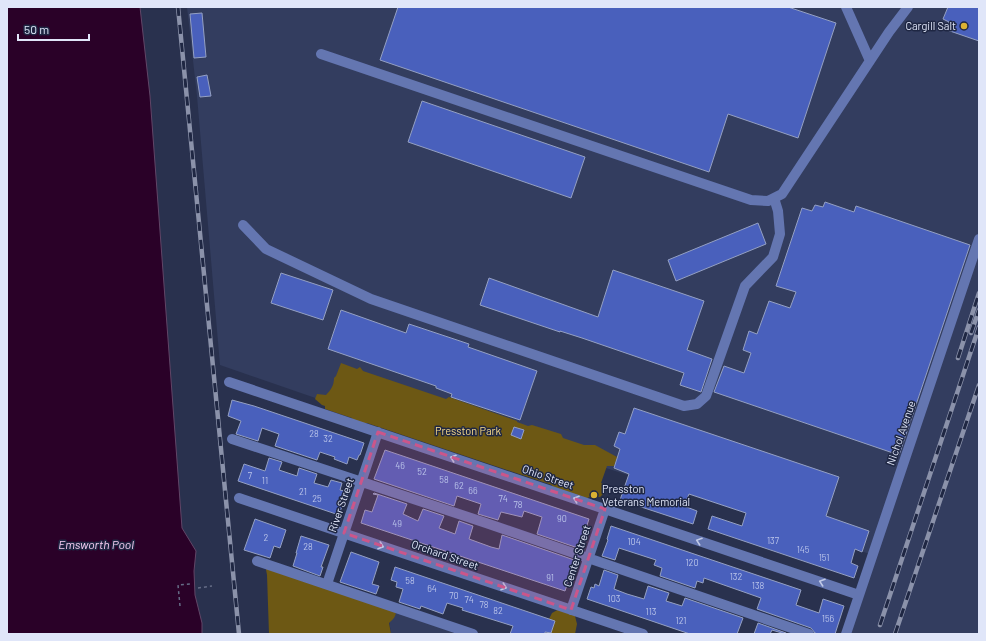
<svg xmlns="http://www.w3.org/2000/svg" width="986" height="641" viewBox="0 0 986 641" font-family="Barlow,sans-serif">
<rect width="100%" height="100%" fill="#29314e"/>
<path fill="#333d5f" d="M187,7h792v627h-133l27,-79 -267,-87 -265,-104 -14,38 -107,-37 -23,-269z
M390,606l83,28h-82l-3,-22z"/>
<path fill="#6d5814" d="M341,363l16,6 3,-2 3,4 83,28 3,-2 68,24v1l11,4 4,-1 29,9 2,4 21,7h11l22,12 -3,9h-7l-6,17 4,2v7l-5,5h-3l-1,2 -7,-2 -5,4 -32,-15v-1l-185,-62 -5,1 -9,-3 -1,-3 -27,-9v-3l-3,-1 -7,-6 2,-5 9,1c5,-5 8,-10 8,-17l2,-2z
M265,564l130,44c2,7 0,10 -6,15l2,11h-122l-2,-59z
M561,608l13,4 3,12 -2,10h-27l-1,-11 5,-10z"/>
<path fill="#2a0128" stroke="#614667" d="M7,7h133l10,89 32,432 14,23 -2,20 1,24 7,28v11h-195z"/>
<path fill="#4960bc" stroke="#94a0c3" d="M398,7h390l48,16 -38,115 -70,-24 -19,58 -329,-112z
M948,7h31v34l-32,-11 2,-8 -6,-3z
M202,13l4,44 -12,1 -4,-44z
M207,75l4,21 -11,1 -3,-20z
M422,101l163,56 -14,41 -163,-56z
M825,202l29,10 2,-6 114,39 -71,210 -185,-63 10,-26 20,7 7,-20 -8,-3 6,-19 8,3 12,-33 21,7 6,-16 -20,-6 26,-78 10,3 3,-6 8,2z
M758,223l8,21 -90,37 -8,-21z
M613,270l91,31 -17,49 25,9 -11,33 -21,-7 4,-12 -102,-35 -22,-7v1l-80,-27 9,-27 109,39z
M281,273l52,17 -10,30 -52,-17z
M341,310l65,23 3,-9 60,20 -1,3 69,24 -17,49 -69,-23 1,-3 -16,-6v-2l-108,-37z
M232,400l22,6 110,37 -4,12h-1l-2,5 -8,-3 -2,7 -13,-5 1,-2 -15,-5 -3,8 -42,-14 4,-12 -17,-6 -4,13 -22,-7 5,-13 -13,-5z
M634,408l205,69 -13,39 43,15 -7,21 -7,-3 -4,14 7,3 -4,12 -146,-49 4,-13 30,10 4,-13 -57,-19 -5,12 13,5 -4,13 -73,-24 9,-26 -15,-6 6,-19 -6,-3 5,-14 6,2z
M514,427l10,3 -3,9 -10,-4z
M385,450l204,69 -8,25h2l-2,5 -44,-15 5,-17 -18,-6 -2,6 -21,-5 -3,8 -20,-6 3,-10 -24,-8 -3,10 -80,-27z
M269,458l13,4 -3,8 18,6 2,-8 18,6 -3,9 14,4 3,-7 11,3 -2,7 8,2 -4,15 -2,-1 -3,9 -101,-34 6,-17 21,7z
M374,493l33,11 -4,10 15,7 5,-12 21,7 -5,12 16,6 4,-13 14,5 -4,13 22,8 8,2 3,-14 75,26 -3,9h-2l-7,21 -204,-68 4,-13 7,2 6,-17 -5,-1z
M255,519l31,11 -6,18 -6,-2 -4,12 -26,-8z
M611,526l190,64 -5,15 23,8 4,-14 21,7 -9,28h-17l-3,-1 -4,-5 -54,-19 4,-11 -57,-20 -1,5 -6,-2 -2,7 -35,-12 2,-8 -8,-3 2,-5 -37,-12 -4,12 -13,-4 6,-16 -1,-1z
M301,536l28,9 -8,22h2l-3,9 -27,-10 4,-13h-1z
M351,552l28,10 -7,22 7,2 -3,8 -36,-12z
M395,567l160,54 -4,12 -6,-1v2h-35l3,-8 -51,-16 1,-2 -16,-5 -4,11 -22,-8 -1,3 -21,-7 4,-13 -7,-2 1,-5 -6,-2z
M604,570l14,5 -4,14 13,5 17,5 4,-13 21,7 -3,8 16,5 3,-8 58,20 -6,16h-47l-103,-35 4,-12 3,1 1,-4 4,2z
M758,623l28,10 -1,1 -13,-4 -2,4h-16z"/>
<g fill="none" stroke-linecap="round" stroke-linejoin="round">
<path stroke="#656c86" stroke-width="1.5" stroke-dasharray="3 3" stroke-linecap="butt" d="M198,588l14,-2
M180,606l-2,-21 13,-1"/>
<path stroke="#6476b1" stroke-width="10" d="M846,7l24,54
M321,54l430,146 17,1 14,-7 107,-162 19,-25
M243,225l23,24 105,50 313,107 13,-2 9,-8 39,-110 28,-29 7,-23 -2,-23 -4,-13
M229,382l630,213
M232,439l254,84 323,111
M239,498l404,136
M257,561l216,73
M327,584l51,-152
M571,610l34,-101
M846,634l133,-395"/>
<g stroke="#8b92aa" stroke-width="4.5">
<path id="rail" d="M178,7l61,627
M971,333l8,-23
M958,358l21,-65
M880,625l99,-298
M895,634l84,-249"/>
</g>
<use href="#rail" stroke="#1f2743" stroke-width="3" stroke-dasharray="9" stroke-linecap="butt"/>
</g>
<defs><path id="oneway-chevron" d="M-2-3.5L2.5 0L-2 3.5" fill="none" stroke-width="1.6" stroke-linecap="round" stroke-linejoin="round"/></defs>
<g stroke="#c1cae7">
<use href="#oneway-chevron" transform="translate(453 458) rotate(-161)"/>
<use href="#oneway-chevron" transform="translate(576 499) rotate(-161)"/>
<use href="#oneway-chevron" transform="translate(699 541) rotate(-161)"/>
<use href="#oneway-chevron" transform="translate(381 546) rotate(19)"/>
<use href="#oneway-chevron" transform="translate(822 582) rotate(-161)"/>
<use href="#oneway-chevron" transform="translate(504 587) rotate(19)"/>
</g>
<path fill="#cb568a" fill-opacity="0.2" stroke="#cb568a" stroke-width="3" stroke-dasharray="8 5" stroke-linejoin="round" d="M378,432l227,77 -34,101 -227,-77z"/>
<g fill="#dbb233" stroke="#1f2743" stroke-width="1.5">
<circle cx="964" cy="26" r="4"/>
<circle cx="594" cy="495" r="4"/>
</g>
<g text-anchor="middle" stroke-width="3" stroke-linejoin="round" paint-order="stroke">
<g font-size="9" fill="#bac4ea">
<text x="314" y="437">28</text>
<text x="328" y="442">32</text>
<text x="400" y="469">46</text>
<text x="422" y="475">52</text>
<text x="250" y="479">7</text>
<text x="444" y="483">58</text>
<text x="265" y="484">11</text>
<text x="459" y="489">62</text>
<text x="473" y="494">66</text>
<text x="303" y="495">21</text>
<text x="317" y="502">25</text>
<text x="503" y="502">74</text>
<text x="518" y="508">78</text>
<text x="562" y="522">90</text>
<text x="397" y="527">49</text>
<text x="266" y="541">2</text>
<text x="773" y="544">137</text>
<text x="634" y="545">104</text>
<text x="308" y="550">28</text>
<text x="803" y="553">145</text>
<text x="824" y="561">151</text>
<text x="692" y="566">120</text>
<text x="736" y="580">132</text>
<text x="550" y="581">91</text>
<text x="410" y="584">58</text>
<text x="758" y="589">138</text>
<text x="432" y="592">64</text>
<text x="454" y="599">70</text>
<text x="614" y="602">103</text>
<text x="469" y="603">74</text>
<text x="484" y="608">78</text>
<text x="498" y="614">82</text>
<text x="651" y="615">113</text>
<text x="828" y="622">156</text>
<text x="681" y="624">121</text>
</g>
<g font-size="11" fill="#e0e6f9" stroke="#1f2743" text-anchor="end">
<text x="956" y="30">Cargill Salt</text>
<text x="602" y="493" text-anchor="start">Presston<tspan x="602" dy="13">Veterans Memorial</tspan></text>
</g>
<g font-size="11" fill="#f9db8a" stroke="#1f2743">
<text x="468" y="435">Presston Park</text>
</g>
<g font-size="11" fill="#e0e6f9" stroke="#1f2743">
<text transform="translate(901 433) rotate(-71)" y="4">Nichol Avenue</text>
<text transform="translate(548 477) rotate(19)" y="4">Ohio Street</text>
<text transform="translate(341 505) rotate(-71)" y="4">River Street</text>
<text transform="translate(445 555) rotate(19)" y="4">Orchard Street</text>
<text transform="translate(577 556) rotate(-72)" y="4">Center Street</text>
</g>
<g font-size="12" font-style="italic" fill="#f9cef4" stroke="#1f2743">
<text x="96" y="549">Emsworth Pool</text>
</g>
</g>
<rect width="986" height="641" fill="none" stroke="#e0e6f9" stroke-width="16"/>
<path d="M18 34v6h71v-6" fill="none" stroke="#e0e6f9" stroke-width="2"/>
<text x="24" y="34" font-size="12" fill="#e0e6f9" stroke="#1f2743" stroke-width="3" paint-order="stroke">50 m</text>
</svg>
